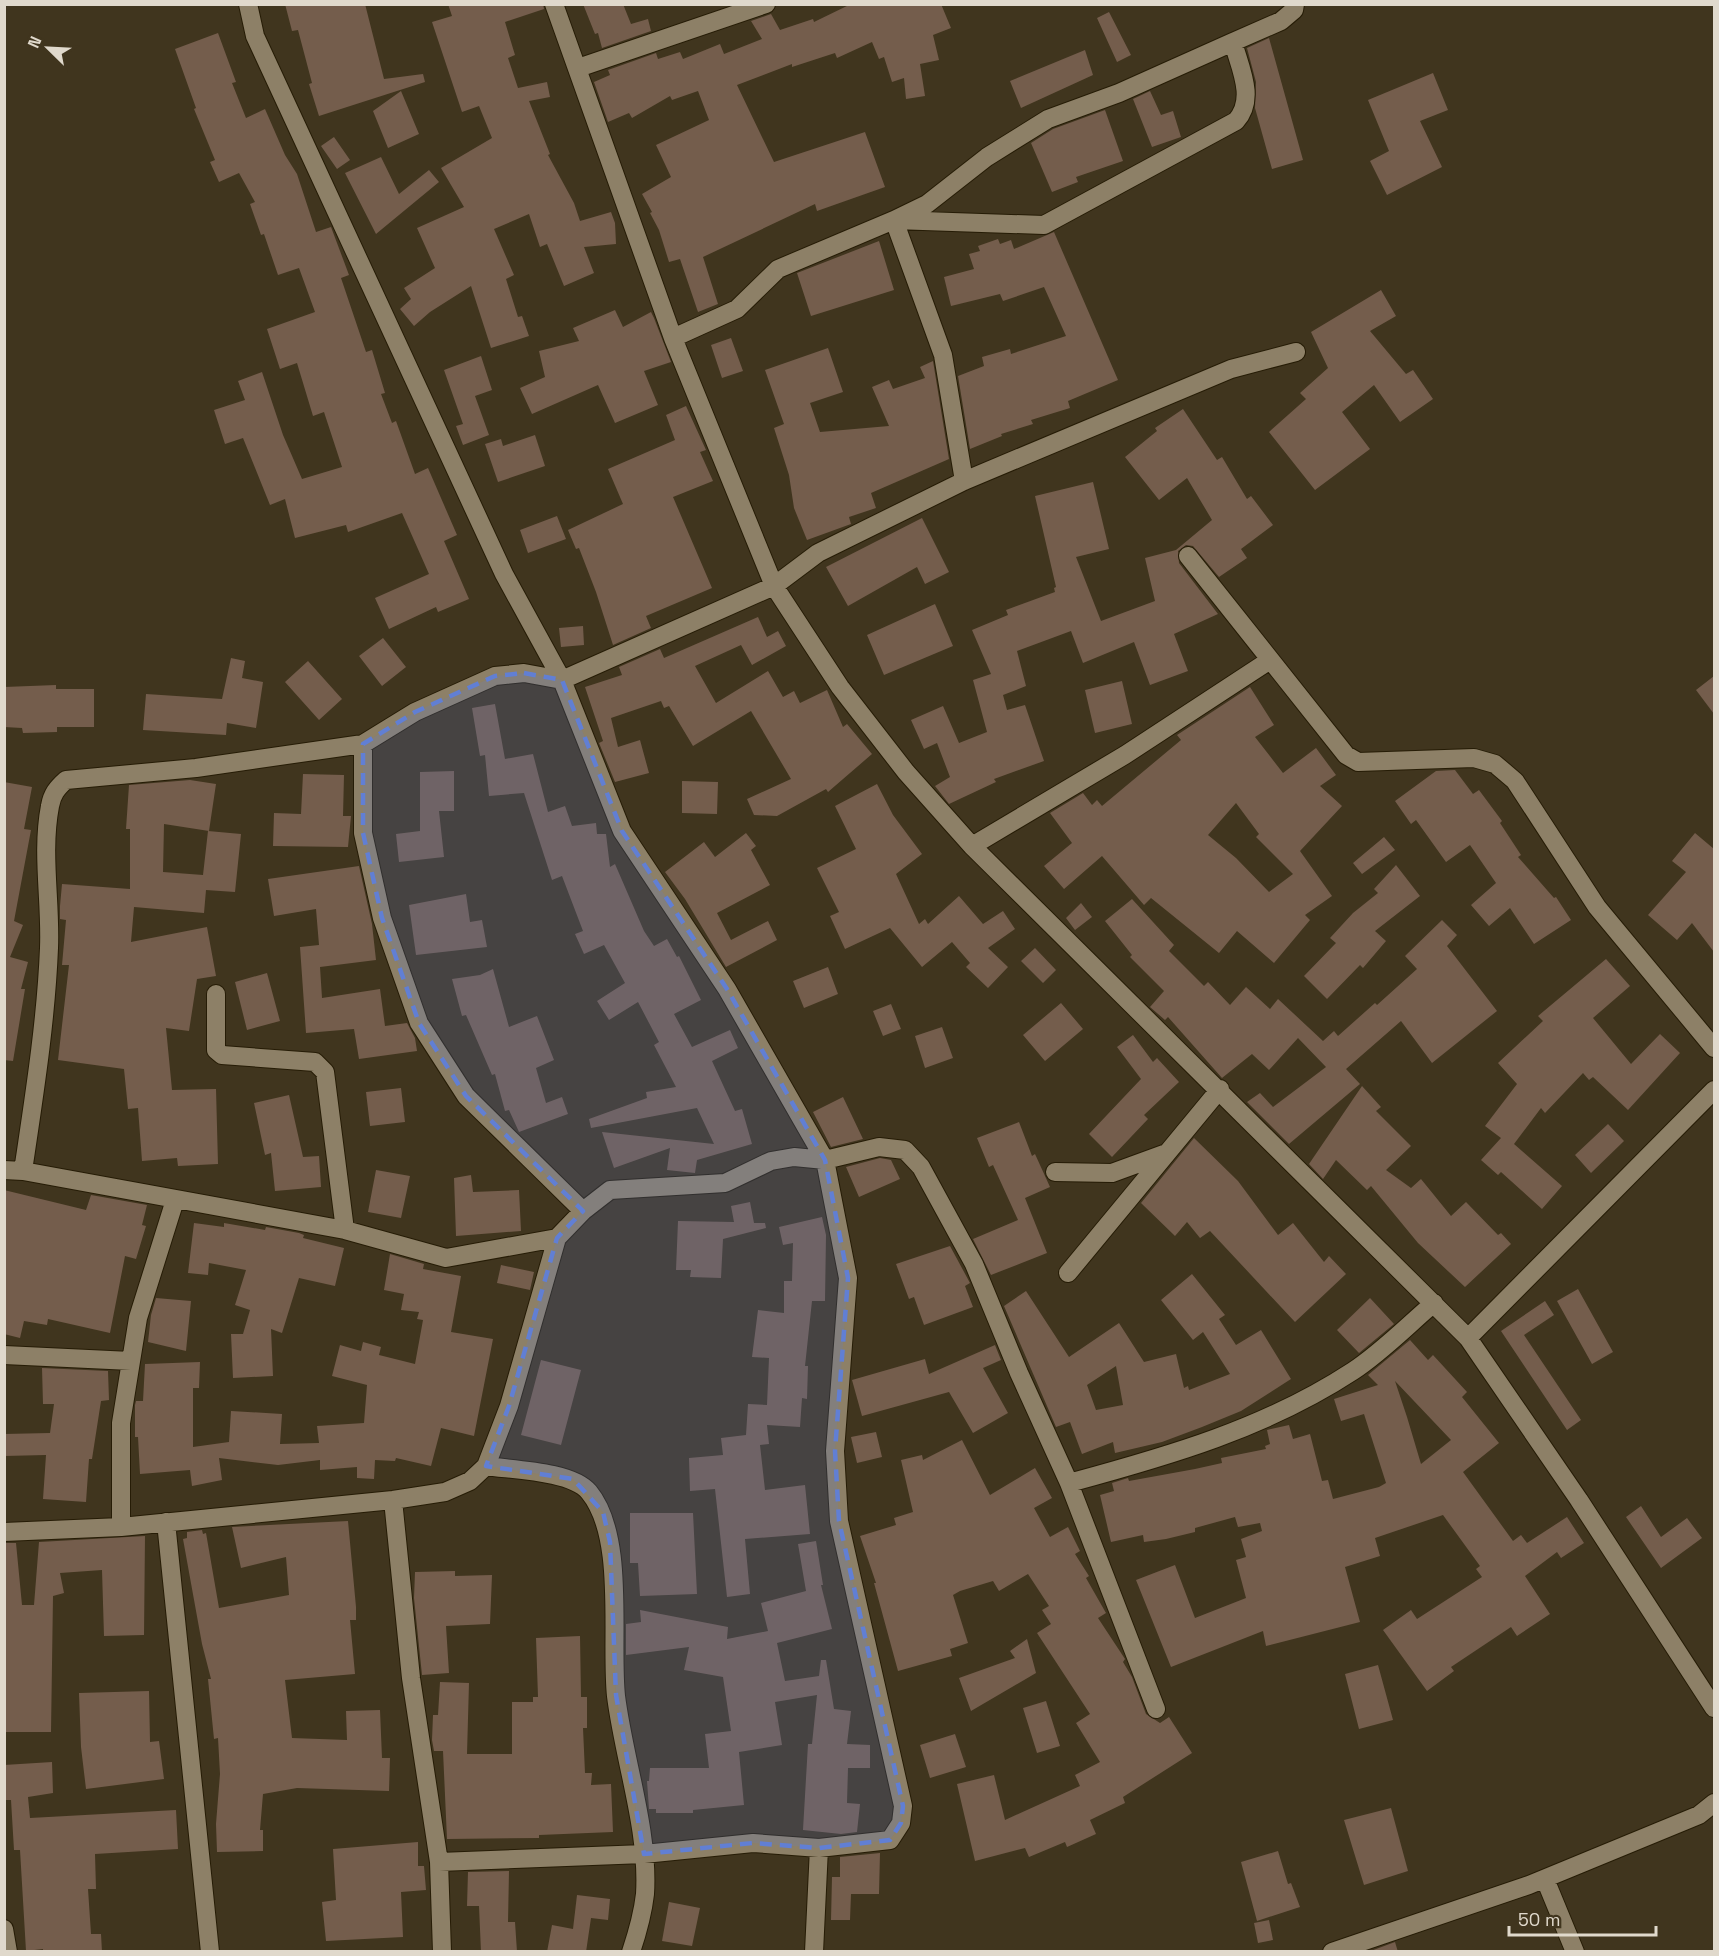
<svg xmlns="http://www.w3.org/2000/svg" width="1719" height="1956" viewBox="0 0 1719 1956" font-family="'Space Grotesk',sans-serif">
<rect width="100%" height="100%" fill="#40351e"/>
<path fill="#745d4c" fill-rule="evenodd" d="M285,4h80l19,75 39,-5 2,8 -106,34 -10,-32 3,-1 -14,-53 -6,1z
M448,4h95l1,5 -39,13 10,33 -7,3 10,30 29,-6 3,15 -21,4 21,53 -2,1 26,48 6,18 31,-9 4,11 1,21 -32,3 10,26 -30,13 -17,-42 -7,3 -11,-33 -35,15 20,46 -8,4 12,38 4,-1 7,20 -38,12 -20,-62 -41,26 -16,14 -14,-17 11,-10 -7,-11 31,-20 -18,-40 47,-21 -23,-39 51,-30 -13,-32 -17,6 -30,-90 20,-6z
M583,4h40l8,20 17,-5 3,12 -49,17 -4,-15 -3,1z
M851,4h90l10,24 -18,7 6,25 -19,4 5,32 -19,3 -2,-21 -12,4 -8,-25 -5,2 -7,-17 -35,16 -2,-5 -43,14v-3l-55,21 37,77 91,-30 20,55 -68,24 -2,-7 -112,53 15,47 -20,8 -18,-53 -11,3 -10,-32 -9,-17 2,-1 -10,-18 29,-17 -15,-32 53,-25 -11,-29 -26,9 -2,-4 -38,22 -3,-5 -21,9 -14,-40 16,-7 -2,-5 48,-17 2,6 22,-7 3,7 37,-15 4,10 38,-15 -11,-18 20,-7 9,16 33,-11 1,3z
M1109,12l22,43 -14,7 -20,-44z
M218,33l18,49 -4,1 14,35 19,-9 20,46 12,19 19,58 15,-5 18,48 -8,3 25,74 6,-2 13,43 -4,1 11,29 4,-2 19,53 13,-6 29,67 -13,6 25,58 -31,13 -2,-5 -47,22 -14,-31 54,-24 -27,-61 -54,19 -2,-7 -51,13 -10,-39 -15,6 -27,-67 -18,6 -11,-34 31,-10 -7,-19 24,-9 21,63 19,44 40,-12 -18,-55 -11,4 -16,-53 -17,6 -13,-40 48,-17 -16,-44 -21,7 -14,-41 -3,1 -11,-31 5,-2 -16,-29 -20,9 -9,-20 5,-2 -21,-51 2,-1 -21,-59z
M1269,38l34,122 -31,9 -17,-61 1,-26 -9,-34z
M1085,50l8,25 -72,33 -11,-27z
M1433,73l15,37 -28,11 22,46 -55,28 -17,-34 19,-10 -21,-51z
M401,91l18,43 -31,14 -15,-37z
M1150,91l11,24 12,-4 8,26 -29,10 -19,-48z
M1105,110l18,51 -47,16 2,5 -26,10 -21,-49 22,-14z
M334,137l16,23 -13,9 -16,-23z
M381,157l18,37 30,-24 10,12 -63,52 -31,-61z
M1054,232l64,148 -50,21 2,7 -39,12 2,4 -32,10 1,2 -32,13 -12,-73 26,-10 -2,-9 28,-8 1,5 55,-18 -22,-49 -41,14 -3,-7 -49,12 -7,-29 30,-8 -5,-15 11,-3 -2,-5 20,-7 2,5 11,-4 3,9z
M879,241l15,49 -83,26 -14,-43z
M1381,290l15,26 -26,15 36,43 7,-4 20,29 -33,23 -26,-37 -32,27 28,37 -55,41 -46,-58 37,-33 -6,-6 28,-25 -17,-36z
M615,310l8,17 28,-15 3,6 17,44 -27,9 14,34 -43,18 -17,-38 -66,29 -12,-26 25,-11 -6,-26 40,-10 -6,-13z
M731,338l12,33 -21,7 -11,-33z
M828,348l15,44 -33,11 10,29 69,-6 -17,-39 17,-7 4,9 32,-11 -5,-11 13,-6 16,98 -78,34 5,15 -27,9 2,7 -44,16 -13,-32 -5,-33 -15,-47 10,-4 -19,-54z
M481,356l11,34 -17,6 14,39 -26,10 -7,-19 7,-2 -19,-54z
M686,406l20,44 -6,2 13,29 -40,16 39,91 -66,28 5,12 -38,17 -17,-53 -17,-44 -3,1 -8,-19 55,-26 -15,-35 67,-29 -9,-25z
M1183,409l34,51 5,-3 25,42 4,-3 22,29 -32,24 6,9 -28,19 -26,-31 -7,-1 -8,6 1,12 39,51 -44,20 14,37 -38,14 -16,-43 -51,21 -12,-32 -54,20 9,35 -23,9 4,15 18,-5 19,56 -50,18 2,3 -47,22 -14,-18 15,-9 -13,-34 -13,6 -13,-29 32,-14 16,37 28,-11 -14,-52 18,-6 -19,-44 36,-15 -2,-5 49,-18 -1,-4 2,-1 -21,-91 58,-14 16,67 -33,8 25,64 54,-20 -10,-43 31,-8 36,-30 -25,-42 -28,22 -34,-43 32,-26 -2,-3z
M535,435l10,31 -47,16 -13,-38 16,-5 2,7z
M557,516l9,23 -38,14 -8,-23z
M922,518l27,54 -24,12 -8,-17 -69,39 -22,-39z
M935,604l18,42 -69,29 -17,-40z
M758,617l9,20 11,-6 8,15 -34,19 -11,-20 -46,21 21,37 52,-32 15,26 11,-6 6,12 27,-13 16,37 4,-3 25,30 -44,38 -2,-3 -49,27 -23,-1 -7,-16 44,-20 -40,-68 -58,35 -24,-40 -5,2 -3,-7 -50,17 7,29 22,-7 9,33 -34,9 -16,-39 4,-2 -18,-54 37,-12 -3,-8 41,-18 4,9z
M583,626l1,19 -23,2 -2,-19z
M383,638l23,29 -24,19 -23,-30z
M231,658l14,3 -3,17 21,4 -7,46 -29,-5 -1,12 -83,-5 3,-36 76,5z
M308,661l34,38 -23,21 -34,-38z
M1714,676v38l-18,-24z
M1122,681l10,43 -37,9 -10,-43z
M56,685v4h38v38h-37v5l-34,1 -1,-5 -18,-1v-40z
M1250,687l24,38 -19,12 28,36 33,-25 20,27 -16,11 22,20 -42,45 32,45 -27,19 5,5 -36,43 -37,-32 -18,22 -68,-55 -7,7 -42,-49 -38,33 -20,-23 28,-23 -22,-30 33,-20 9,12 5,-5 5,6 79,-66 -4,-5zM1236,803l23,31 -3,3 37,37 -24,18 -33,-34 -28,-23z
M495,704l10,55 28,-5 15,58 17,-6 7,20 24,-3 1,11h9l4,33 5,-3 29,67 10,15 13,-7 10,18 2,-1 22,44 -27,14 18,33 38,-17 8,18 -26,13 23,50 7,-2 10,35 -55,16 -2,13 -28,-3 3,-22 -56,20 -12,-36 112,12 -17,-36 -106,20 -2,-9 58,-21 -1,-6 30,-5 -22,-42 5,-3 -21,-40 -29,18 -12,-19 28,-18 -21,-38 -20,9 -9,-20 8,-3 -21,-55 -10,4 -28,-87 -35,3 -4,-41 -5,1 -8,-48z
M1455,770l18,24 6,-4 23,31 -2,2 21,32 -3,2 36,41 2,-1 15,23 -37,24 -24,-36 -21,18 -18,-21 25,-22 -26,-38 -24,17 -30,-42 -5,4 -16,-23 41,-30z
M454,771v40h-15l5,46 -45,5 -3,-28 24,-3v-59z
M303,774l41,1 -1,41h8l-3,31 -75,-1 1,-33 27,1z
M190,780l26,4 -7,47 -45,-7 -1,48 40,3 5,-44 33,3 -6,58 -29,-2 -2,23 -70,-6 -3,35 76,-15 9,49 -19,3 -8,52 -23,-3 6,62 44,-1 2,75 -40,2 -1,-8 -35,3 -4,-53 -10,1 -4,-40 -66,-9 11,-95h-7l4,-45 -6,-1v-13l2,-22 68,5v-60h-4l3,-44z
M682,781l36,1 -1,32 -35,-1z
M4,782l28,5 -8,42 7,1 -17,91 9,4 -13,32 18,5 -7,27h4l-12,72 -9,-1z
M877,784l16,31 29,39 -26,20 23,50 6,-5 3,5 31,-28 24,28 20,-13 12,18 -27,19 20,19 -20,21 -22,-21 4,-4 -18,-21 -30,25 -32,-39 -45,21 -15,-33 9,-4 -22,-44 39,-19 -21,-43z
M746,833l10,13 -5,4 19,35 -53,28 14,27 37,-19 9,19 -51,27 -41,-68 -20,-27 39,-30 11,15z
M1695,833l19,16v103l-22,-29 -15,17 -29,-25 38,-43 -14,-11z
M1384,837l11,13 -33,24 -9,-11z
M1396,865l24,31 -45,35 11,10 -23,27 -3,-3 -33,34 -23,-23 32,-33 -6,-5 23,-25 25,-20 -4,-4z
M359,866l13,58 4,36 -56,7 2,31 58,-9 5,37 22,-3 8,15 2,13 -58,8 -5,-30 -48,4 -6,-86 19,-2 -3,-36 -42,7 -6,-37z
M466,894l4,28 12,-2 5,27 -71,8 -7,-50z
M1132,899l42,46 -5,6 35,35 4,-4 22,23 16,-18 24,22 8,-10 45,42 11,-10 4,5 37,-33 2,2 40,-36 -12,-13 37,-36 15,15 -10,11 50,65 -65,52 -31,-42 -55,48 14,15 -71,60 -42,-42 13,-9 13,14 53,-40 -28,-29 -29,32 -17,-16 -30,24 -54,-61 -3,3 -15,-13 14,-16 -34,-34 2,-2 -27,-34z
M1081,903l11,14 -17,13 -9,-12z
M1035,948l21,22 -13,13 -22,-22z
M1606,959l24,27 -37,32 38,46 29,-30 20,19 -52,57 -35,-33 -4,3 -6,-7 -38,40 -4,-5 -27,36 48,42 -20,23 -41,-37 -3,3 -17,-15 20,-22 -16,-12 32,-42 -19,-21 45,-42 -5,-5z
M828,967l10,27 -34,14 -11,-27z
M493,969l16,58 28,-11 17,44 -18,8 10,35 16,-6 6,17 -49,18 -10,-22 -4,1 -10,-37 -3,1 -26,-60 -4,1 -10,-37 28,-4z
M267,973l13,48 -33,9 -12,-48z
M1061,1003l22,26 -38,32 -22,-26z
M891,1004l10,25 -18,7 -10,-25z
M942,1027l11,31 -28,10 -10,-32z
M1133,1035l20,27 4,-4 22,24 -35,33 4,4 -36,38 -23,-23 52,-55 -24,-32z
M1362,1086l19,21 -5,4 35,35 -25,24 25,18 10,-9 30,37 15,-14 32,33 3,-2 10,11 -46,43 -47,-44 -47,-57 -4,4 -31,-30 -13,19 -14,-15z
M401,1088l4,34 -35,4 -4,-34z
M289,1095l14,62 16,-1 2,31 -46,4 -4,-38 -6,2 -11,-52z
M843,1097l20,42 -32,8 -18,-35z
M1019,1122l13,34 3,-2 15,33 -25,11 22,55 -56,22 -18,-36 45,-19 -25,-55 -4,2 -12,-29z
M1608,1124l16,17 -33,32 -16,-18z
M1194,1138l44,43 40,54 15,-12 31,39 5,-6 17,18 -51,48 -85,-91 -10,7 -13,-16 -12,14 -34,-33z
M880,1158l11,2 9,19 -41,18 -13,-30z
M376,1170l34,6 -9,42 -33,-6z
M471,1175l2,17 46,-2 2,41 -65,5 -2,-58z
M4,1190l82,20 5,-15 56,10 -5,20 4,1 -10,33 -11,-3 -15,77 -62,-14 -1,6 -23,-4 -4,17 -16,-4z
M750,1202l4,21h11l1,5 -43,11 -2,39 -31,-1 1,-7h-15l2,-49 56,1 -3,-16z
M822,1217l4,18 -1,66h-13l-7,65h3l-1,33 -5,-1 -2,29 -33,-2 2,19 -9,1 5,45 40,-5 5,49 -65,5 5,55 -23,3 -12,-108 -25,2 -1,-33 34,-3 -2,-17 25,-3 2,-31 19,1 2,-47 -17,-1 6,-47 26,3v-32h8l1,-38 -10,2 -4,-18z
M194,1223l30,4v-4l41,7 1,-3 33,6 5,2 -1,3 41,10 -9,38 -36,-8 -17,55 -11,-4 2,47 -40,2 -2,-44h12l7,-24 -15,-5 11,-35 -37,-7 -1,12 -20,-2z
M950,1246l20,37 -5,3 8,21 -49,18 -10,-28 -5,2 -13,-35z
M390,1254l34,10 -1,5 38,7 -10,56 42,7 -19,97 -33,-8 -10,38 -35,-8 -1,3 -20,-1 -1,19 -17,-1v-11l-37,3v-10l-42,5 -59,-7 3,22 -30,6 -2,-16 -50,4 -2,-37h-3v-32l1,-4h7l2,-37 55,-2 -1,26h-6v59l36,-5 2,-31 51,3 -2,30 39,-1 -2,-17 47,-3 3,-38 -35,-9 8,-31 21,6 2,-9 18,5 -2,8 36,9 8,-44 -6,-1 2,-7 -18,-2 3,-16 -20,-4z
M501,1265l33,7 -4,18 -33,-7z
M1192,1274l33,41 -6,4 17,26 25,-15 30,49 -50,32 -39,16 -40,15 -47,11 -2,-11 -31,12 -12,-32 -14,5 -52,-121 22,-15 43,66 50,-34 25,39 32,-8 8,34 4,-2 1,4 41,-16 -27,-42 -10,8 -32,-40zM1116,1366l7,39 -27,5 -9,-25z
M1578,1289l35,63 -21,12 -35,-63z
M156,1298l35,3 -5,50 -38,-9 3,-27z
M1370,1298l24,26 -35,29 -22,-23z
M1545,1301l9,14 -30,20 57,85 -14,10 -66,-99z
M1410,1340l18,20 5,-5 34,37 -5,5 37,46 -36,29 50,69 8,-6 6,8 40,-26 17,26 -23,15 -4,-6 -32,24 25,38 -33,22 -6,-9 -60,40 3,4 -27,20 -44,-61 28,-20 6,9 65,-42 -6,-8 4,-3 -37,-51 -68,23 5,18 -35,11 15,55 -94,24 -3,-15 -92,36 -35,-87 39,-15 20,53 51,-20 -10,-38 10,-3 -5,-18 21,-8 -2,-8 -22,4 -3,-10 -40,11v4l-29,7 -22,3 -1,-7 -32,7 -11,-47 14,-4 -2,-8 16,-5 1,3 66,-12 27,-6 -1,-5 45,-9 -1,-3 5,-2 -3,-14 22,-5 4,14 17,-5 12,47 6,-1 5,19 46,-12 7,-4 -22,-69 -23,7 -7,-22 44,-14 -10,-10zM1395,1381l56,59 -30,24 -14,-47z
M995,1345l6,15 -18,8 25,45 -35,20 -24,-41 -87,24 -10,-36 73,-21 4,15z
M541,1360l40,10 -20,75 -40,-10z
M42,1368l66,3 1,29 -8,1 -9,58h-3l-3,43 -43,-3 3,-44 -42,1v-22l46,-1 4,-29h-11z
M876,1432l6,25 -25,6 -6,-26z
M962,1440l28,55 45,-27 17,30 -18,10 16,29 18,-10 12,24 -5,3 14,22 -3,2 20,35 -8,5 27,41 -2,3 9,15 14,37 14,9 9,-6 23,36 -69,44 2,6 -35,17 6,14 -29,13 -2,-5 -36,15 -4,-9 -50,13 -18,-77 37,-9 11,45 75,-34 -5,-11 25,-13 -24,-39 14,-9 -53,-81 14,-9 -9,-14 7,-4 -21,-32 -29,17 -6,-10 -33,10 -7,4 15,48 -18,6 2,7 -54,15 -24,-88h2l-16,-47 36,-11 -2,-7 19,-6 -12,-52 21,-5 1,5z
M1641,1506l20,31 26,-19 15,20 -41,30 -35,-51z
M630,1513h63l4,81 -57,2 -2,-33h-8z
M348,1521l8,86v13h-6l5,54 -70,6 7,58 55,2 -1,-29 34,-1 2,48h8l-1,33 -92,-3 -34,6 -3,36h3v21l-46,1 -1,-28 4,-50 -2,-36 -4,1 -6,-60h3l-9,-35 -19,-105 4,-1v-6l15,-2 1,4 3,-1 13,75 70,-13 -3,-38 -45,11 -9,-41z
M145,1536l-1,99 -40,1 -2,-66 -42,3 4,20 -11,3 -2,136h-47v-189h12l6,62h12l5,-63z
M816,1541l7,44h-2l11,44 -55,14 8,38 34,-5 2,-16h5l8,49 17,2 -4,33 23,1v23h-22l-1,35 13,1 -3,28 -16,2 -38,-4 5,-86h4l5,-49 -42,7 7,43 -43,7 5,53 -51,5v3h-37v-4h-7l-2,-28h2l1,-13h59l-4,-34 26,-3 -8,-54 -39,-7 5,-23 -63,8v-31l15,-2 -1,-12 88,17 -1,12 41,-8 -7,-28 45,-12 -8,-47z
M455,1571v5l37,-1 -2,49 -44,2 3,47 -27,2 -8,-77 1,-26z
M580,1636l1,61h6v31h-4l2,45h7l-1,12 20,-1 2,48 -74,3v3l-92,1 -4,-88h-9l-2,-11 1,-25h5l2,-33 29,1 -2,71h45v-52h21v-5h5l-2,-59z
M1027,1639l9,34 -65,38 -12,-33 56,-20 -5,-7z
M1378,1665l15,55 -34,9 -14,-55z
M149,1691l1,51 9,-1 5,38 -78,10 -5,-42 -2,-54z
M1046,1701l14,45 -23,7 -14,-45z
M955,1734l11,33 -36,11 -10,-33z
M52,1762l1,31 -25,4 2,21 146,-8 2,39 -83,5 1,35h-8l3,45h10l1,18h-59v-3l-17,2 -6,-101h-6l-3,-50h-7v-35z
M1391,1808l17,63 -44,14 -20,-65z
M418,1842v24h6l2,24 -25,2 2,45 -77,4 -4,-39 14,-2 -3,-51z
M1278,1851l10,33 3,-1 9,24 -43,14 -16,-59z
M880,1853l-1,41h-28l-1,26h-19l1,-43h8v-20z
M509,1871l-1,51h7l2,30h-36l-2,-46h-12l1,-34z
M577,1895l33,4 -2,21 -17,-2 -5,34h-39l5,-27 21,4z
M669,1902l31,6 -8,38 -30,-5z
M1269,1920l4,20 -15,3 -4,-20z
M1395,1942l3,10h-30z"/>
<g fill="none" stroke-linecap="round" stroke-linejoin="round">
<g stroke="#261c06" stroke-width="20">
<path id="minor" d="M248,4l7,32 249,538 58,106 60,151 105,158 98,171 23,118 -13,173 4,70 64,285 -2,17 -11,17 -71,8 -66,-5 -109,11 -205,8
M554,4l119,334 101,248 66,101 66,85 66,74 496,492 111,162 135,208
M578,68l188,-64
M673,338l64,-29 41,-40 116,-49 150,5 192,-104c20,-22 4,-53 -3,-79l48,-21 13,-11 1,-6
M964,481l-21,-126 -49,-135 33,-16 60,-47 61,-38 71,-26 114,-51
M1188,556l158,199 12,7 116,-4 21,6 20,17 82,126 117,141
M363,744v89l19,85 37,105 47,73 117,115
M972,846l153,-91 145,-95
M216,994v56l6,5 93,7 10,10 20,158
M4,1170l19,1 322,59 101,28 111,-20
M23,1171c11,-74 23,-149 26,-223 2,-47 -8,-95 1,-142 2,-12 7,-18 16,-26l130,-12 167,-24 52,-32 80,-36 29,-3 38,7 212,-94 44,-33 146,-72 267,-112 65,-17
M1055,1172l57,1 52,-19
M1068,1273l152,-184
M1468,1338l246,-248
M4,1355l127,6
M486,1466c27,4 86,5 103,26 37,45 21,147 27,204 8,64 33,134 29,198 -2,18 -8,40 -14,58
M1069,1483c100,-27 197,-55 284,-112 29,-19 55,-46 81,-68
M393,1500l18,178 28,184 3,90
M166,1522l44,430
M121,1527v-104l17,-105 37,-118
M4,1532l117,-5 272,-27 52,-8 25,-11 16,-15 23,-60 48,-168 26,-27 27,-21 115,-7 46,-22 23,-4 31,3 54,-13 26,3 16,17 53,97 45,109 50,110 87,226
M1545,1879l30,73
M4,1929l4,23
M814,1952l5,-104
M1332,1952l197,-67 170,-70 15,-12"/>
</g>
<use href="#minor" stroke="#8d8067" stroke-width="18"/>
</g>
<path fill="#617fd4" fill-opacity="0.2" stroke="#617fd4" stroke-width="4.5" stroke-dasharray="12 8" stroke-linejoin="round" d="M524,673l38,7 60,151 105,158 98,171 23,118 -13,173 4,70 64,285 -2,17 -11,17 -71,8 -66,-5 -109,11 -28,-159 -6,-153 -7,-30 -30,-33 -87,-13 23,-60 48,-168 26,-27 -117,-115 -47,-73 -37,-105 -19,-85v-89l52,-32 80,-36z"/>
<rect width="1719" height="1956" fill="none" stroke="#e0d9cc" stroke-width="12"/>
<g transform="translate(48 48) rotate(294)" stroke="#40351e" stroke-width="4.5" paint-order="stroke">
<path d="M0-4.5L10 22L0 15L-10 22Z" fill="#e0d9cc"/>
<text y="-9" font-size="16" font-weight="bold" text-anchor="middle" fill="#e0d9cc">N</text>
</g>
<path d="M1509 1926v9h147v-9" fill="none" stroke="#e0d9cc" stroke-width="3"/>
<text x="1518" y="1926" font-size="18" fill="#e0d9cc" stroke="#40351e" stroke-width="4.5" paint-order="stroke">50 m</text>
</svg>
